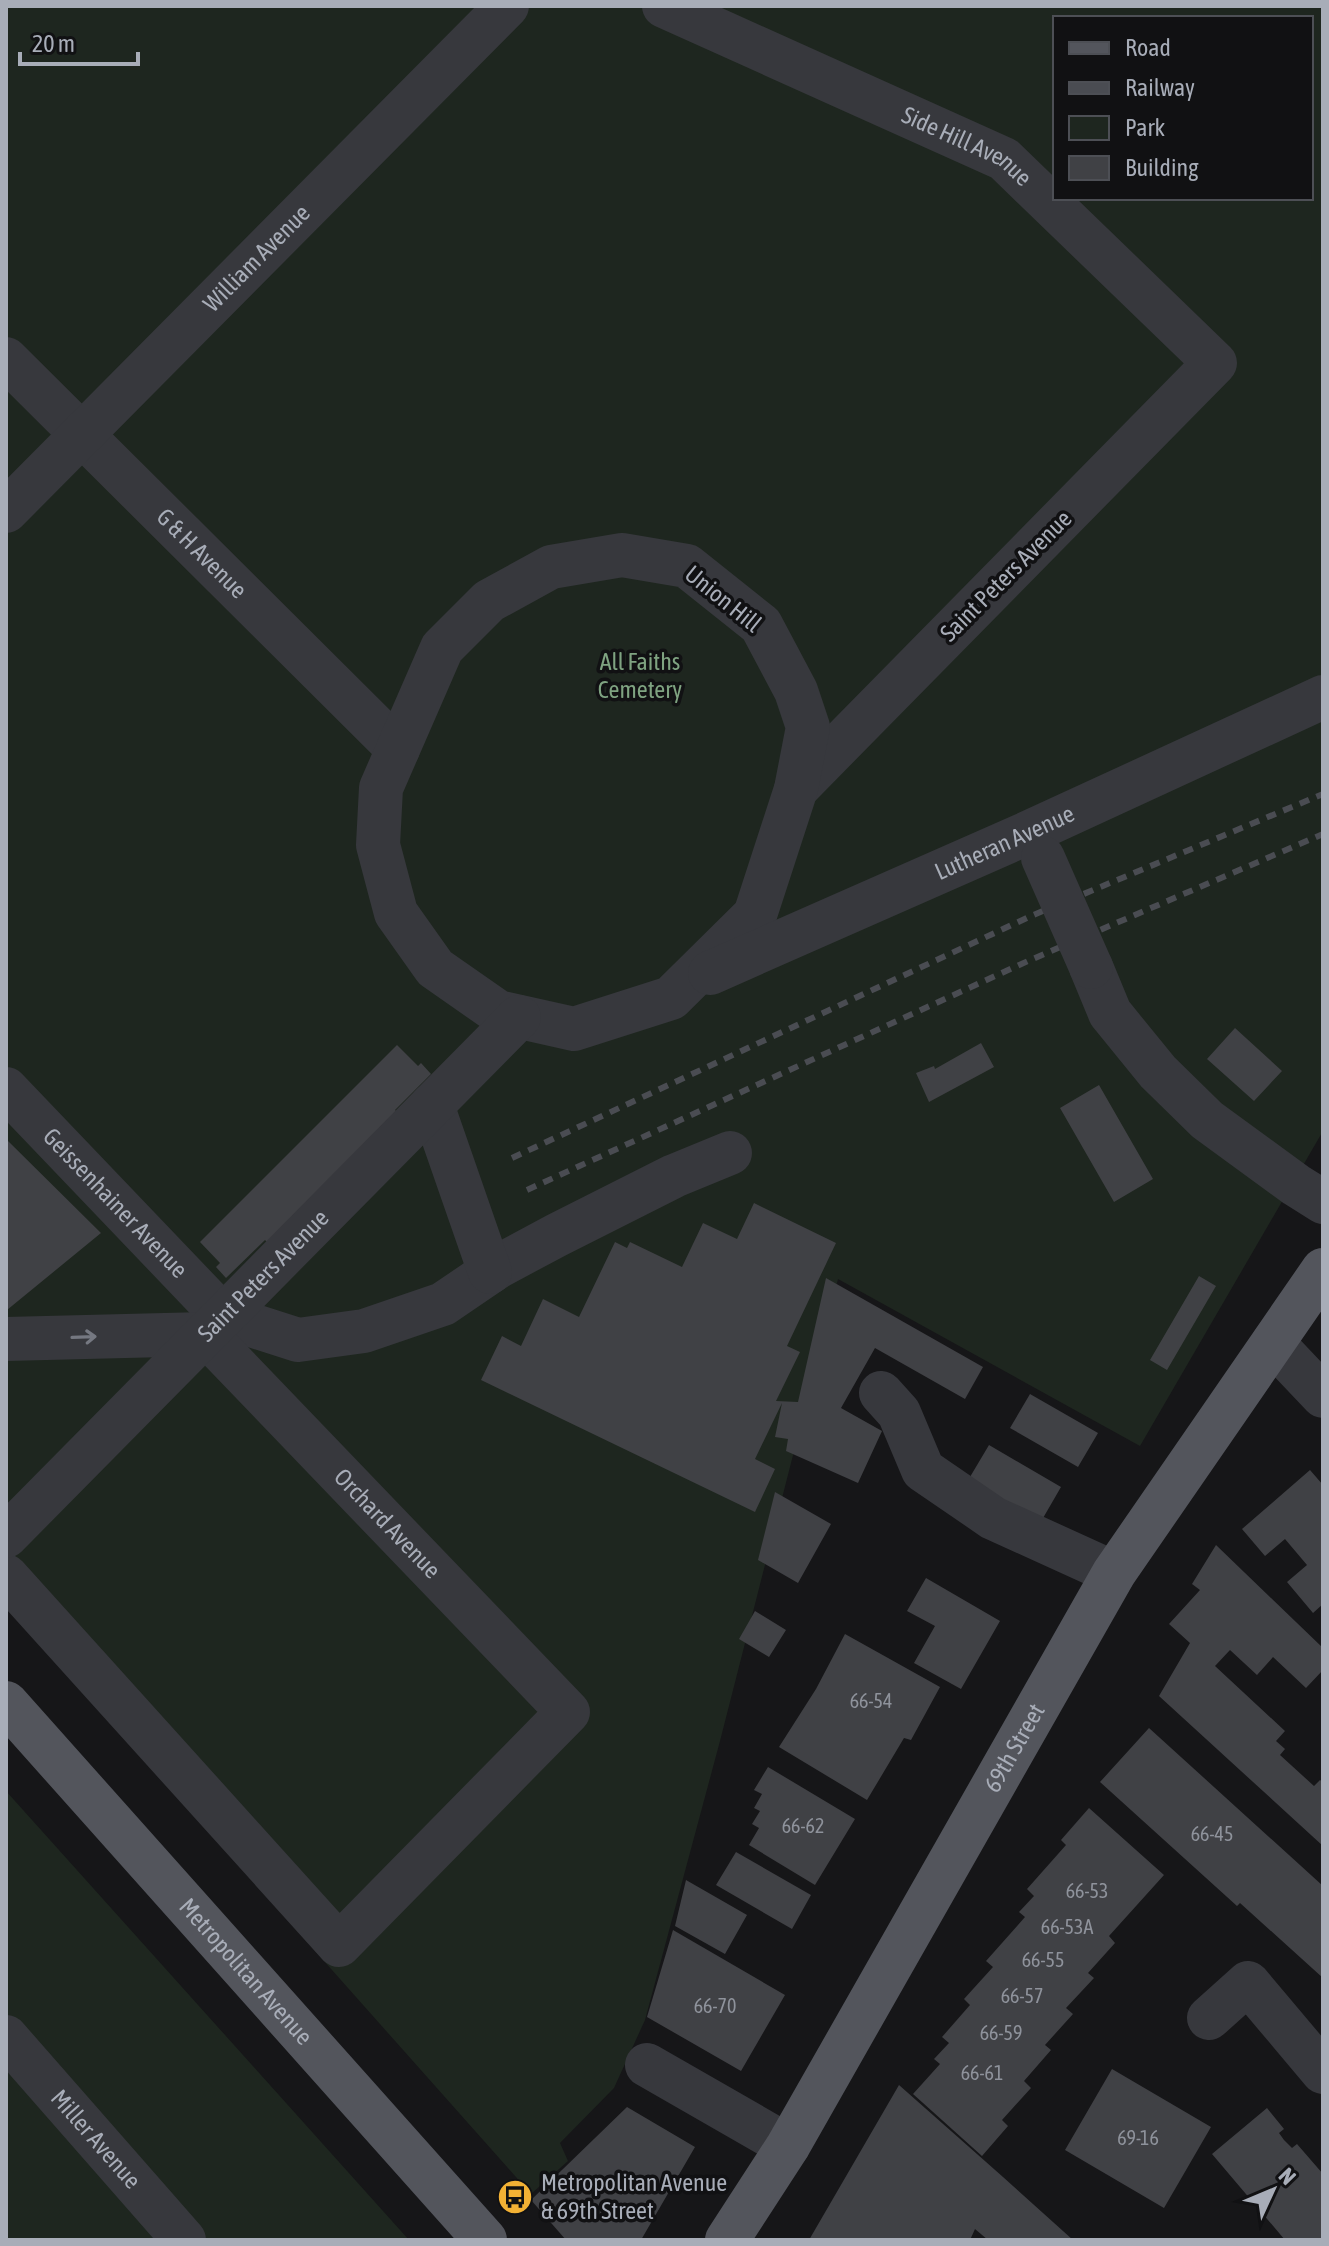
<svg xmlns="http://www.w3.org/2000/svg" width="1329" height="2246" viewBox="0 0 1329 2246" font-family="'Asap Condensed',sans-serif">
<rect width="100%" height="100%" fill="#161618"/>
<path fill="#1e261f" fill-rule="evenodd" d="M6,6h1317v1125l-183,315 -302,-167 -118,462 -75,279 -31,68 -54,55 8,18 -37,33 -525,-591zM1055,18h256v180h-256z
M6,1791l403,449h-403z"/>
<path fill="#404145" d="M1235,1028l47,43 -28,30 -47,-42z
M981,1043l13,24 -65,35 -13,-29 18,-7 1,3z
M397,1045l21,21 3,-3 10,11 -36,36 4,4 -130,130 -4,-4 -39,38 -10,-11 4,-4 -20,-21z
M1099,1085l54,94 -39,23 -54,-94z
M6,1139l95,94 -94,77 -1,-1z
M754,1203l82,40 -49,103 13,6 -24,49 22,1 28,-124 157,89 -18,32 -90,-51 -34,60 41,23 -24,52 -72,-32 2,-12 -13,-2 7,-34 -27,56 20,10 -20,43 -274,-132 21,-44 19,10 22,-47 36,18 36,-75 12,6 3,-6 52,25 21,-44 34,16z
M1199,1276l17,10 -49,84 -17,-10z
M1030,1394l68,39 -20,34 -68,-39z
M989,1445l72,42 -22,38 -72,-43z
M1310,1470l13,15v119l-10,9 -26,-31 20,-17 -22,-26 -20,17 -23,-27z
M775,1492l56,32 -33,59 -40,-23z
M1216,1545l107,103v22l-17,18 -33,-31 -16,18 -27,-25 -15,16 70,65 -9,10 9,8 -5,6 34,31 6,-6 3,2v64l-164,-150 31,-53 -21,-19 31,-34 -8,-6z
M926,1578l74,43 -39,68 -47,-26 21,-37 -28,-15z
M755,1611l31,19 -17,27 -30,-18z
M845,1634l95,53 -29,53 -7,-2 -37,62 -88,-53 37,-58z
M1149,1728l174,158v92l-83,-75 -3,3 -137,-124z
M768,1767l87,52 -40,66 -66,-40 10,-17 -7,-4 8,-13 -6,-3 8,-14 -8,-4z
M1089,1808l75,67 -55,61 6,7 -27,30 6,5 -28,30 7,6 -28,31 6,5 -27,31 7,7 -29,32 6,6 -26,30 -69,-62 27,-30 -6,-5 15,-16 -7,-6 28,-32 -6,-6 29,-32 -7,-6 39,-44 -6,-5 15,-16 -7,-7 39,-44 -5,-5z
M736,1852l75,43 -19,34 -76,-44z
M686,1880l61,35 -22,39 -50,-28z
M673,1930l112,65 -44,76 -94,-54z
M1112,2069l99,58 -47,81 -99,-58z
M899,2085l104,92 70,63h-85l-13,-11 -5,11h-161z
M627,2107l68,40 -54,93h-75l-35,-40z
M1267,2108l17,21 -5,4 5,7 8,8 5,-4 26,30v66h-38l-73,-86z"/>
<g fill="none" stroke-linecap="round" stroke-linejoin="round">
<g stroke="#37383d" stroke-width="44">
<path id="s1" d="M664,6l340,153 211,204 -419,426"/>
<path id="s2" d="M6,359l392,390"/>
<path id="s3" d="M6,511l501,-505"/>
<path d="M622,555l65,11 74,59 35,66 12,36 -12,62 -41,126 -84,83 -97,31 -76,-17 -63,-44 -39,-55 -18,-68 3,-57 61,-140 47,-47 62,-34z"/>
<path d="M1091,967l19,46 48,59 49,48 89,65 27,17"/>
<path id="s4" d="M710,973l322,-142 291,-134"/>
<path id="s5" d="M6,1089l217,227 75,24 66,-9 79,-27 56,-38 58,-31 117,-59 56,-23"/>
<path d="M432,1105l58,167"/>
<path id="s6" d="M6,1339l199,-5 363,378 -229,233 -333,-369"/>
<path d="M1273,1343l50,53"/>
<path d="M881,1393l18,20 24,57 70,48 121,55"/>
<path id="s7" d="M6,1536l513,-519"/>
<path d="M1209,2018l39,-35 75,89"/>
<path id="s8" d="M6,2037l178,203"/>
<path d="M647,2065l141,81"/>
</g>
<g stroke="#53555c" stroke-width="44">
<path id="s9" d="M6,1703l479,537"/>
<path id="s10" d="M727,2240l61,-94 326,-573 209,-303"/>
</g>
<path stroke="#4a4c52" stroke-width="6" stroke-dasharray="10 8" stroke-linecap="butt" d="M512,1158l519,-242 292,-122
M527,1190l501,-229 295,-127"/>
<path stroke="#37383d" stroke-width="44" d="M1043,858l48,109"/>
</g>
<defs><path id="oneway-shaft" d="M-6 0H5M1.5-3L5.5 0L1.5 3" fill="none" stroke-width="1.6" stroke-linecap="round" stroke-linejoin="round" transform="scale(2)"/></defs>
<use stroke="#757881" href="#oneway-shaft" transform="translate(84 1337) rotate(-2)"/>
<defs>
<g id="bus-disc" transform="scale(1.8)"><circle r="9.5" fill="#f2b134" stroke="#111113"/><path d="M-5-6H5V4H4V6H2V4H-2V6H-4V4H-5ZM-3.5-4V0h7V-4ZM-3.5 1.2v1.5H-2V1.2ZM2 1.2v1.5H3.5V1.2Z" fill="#111"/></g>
</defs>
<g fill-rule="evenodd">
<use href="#bus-disc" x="515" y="2197"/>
</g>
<g text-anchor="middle" stroke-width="7" stroke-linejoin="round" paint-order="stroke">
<g font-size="20" fill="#8e929b">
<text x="871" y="1708">66-54</text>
<text x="803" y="1833">66-62</text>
<text x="1212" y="1841">66-45</text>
<text x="1087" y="1898">66-53</text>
<text x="1067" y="1934">66-53A</text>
<text x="1043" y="1967">66-55</text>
<text x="1022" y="2003">66-57</text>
<text x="715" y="2013">66-70</text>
<text x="1001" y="2040">66-59</text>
<text x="982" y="2080">66-61</text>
<text x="1138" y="2145">69-16</text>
</g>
<g font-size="24" fill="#a8adb8" stroke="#111113">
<text dy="8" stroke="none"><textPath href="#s1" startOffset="334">Side Hill Avenue</textPath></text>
<text dy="8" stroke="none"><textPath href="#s3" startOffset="356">William Avenue</textPath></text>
<text dy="8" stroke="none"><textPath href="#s2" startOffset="276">G &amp; H Avenue</textPath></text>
<text transform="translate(1006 576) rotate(-45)" y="8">Saint Peters Avenue</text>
<text transform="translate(723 599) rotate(39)" y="8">Union Hill</text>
<text dy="8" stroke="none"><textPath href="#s4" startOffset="322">Lutheran Avenue</textPath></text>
<text dy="8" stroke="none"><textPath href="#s5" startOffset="158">Geissenhainer Avenue</textPath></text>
<text dy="8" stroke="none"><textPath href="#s7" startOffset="366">Saint Peters Avenue</textPath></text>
<text dy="8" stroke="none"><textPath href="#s6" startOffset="462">Orchard Avenue</textPath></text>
<text dy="8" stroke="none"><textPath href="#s10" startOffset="570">69th Street</textPath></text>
<text dy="8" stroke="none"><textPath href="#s9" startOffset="360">Metropolitan Avenue</textPath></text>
<text dy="8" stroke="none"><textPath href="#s8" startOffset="136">Miller Avenue</textPath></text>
</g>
<g font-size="24" fill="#7fa381" stroke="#111113">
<text x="640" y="670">All Faiths<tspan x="640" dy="28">Cemetery</tspan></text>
</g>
<g font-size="24" fill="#a8adb8" stroke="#111113" text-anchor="start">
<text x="541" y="2191">Metropolitan Avenue<tspan x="541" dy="28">&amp; 69th Street</tspan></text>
</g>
</g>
<rect width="1329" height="2246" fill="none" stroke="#a8adb8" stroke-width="16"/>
<rect x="1053" y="16" width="260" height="184" fill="#111113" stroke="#4d4f55" stroke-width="2"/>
<rect x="1069" y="42" width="40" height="12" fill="#53555c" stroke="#4d4f55" stroke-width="2"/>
<text x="1125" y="56" font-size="24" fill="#a8adb8">Road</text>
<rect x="1069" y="82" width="40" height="12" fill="#4a4c52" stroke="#4d4f55" stroke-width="2"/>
<text x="1125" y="96" font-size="24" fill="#a8adb8">Railway</text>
<rect x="1069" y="116" width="40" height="24" fill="#1e261f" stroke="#4d4f55" stroke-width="2"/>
<text x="1125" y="136" font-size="24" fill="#a8adb8">Park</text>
<rect x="1069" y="156" width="40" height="24" fill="#404145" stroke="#4d4f55" stroke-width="2"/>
<text x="1125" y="176" font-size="24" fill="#a8adb8">Building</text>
<g transform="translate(1273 2190) rotate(46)" stroke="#111113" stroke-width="6" paint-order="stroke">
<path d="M0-6L14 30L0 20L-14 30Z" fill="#a8adb8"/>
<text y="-12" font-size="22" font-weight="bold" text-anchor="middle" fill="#a8adb8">N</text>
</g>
<path d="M20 52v12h118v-12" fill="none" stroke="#a8adb8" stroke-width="4"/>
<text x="32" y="52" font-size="24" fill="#a8adb8" stroke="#111113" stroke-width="6" paint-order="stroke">20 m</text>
</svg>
